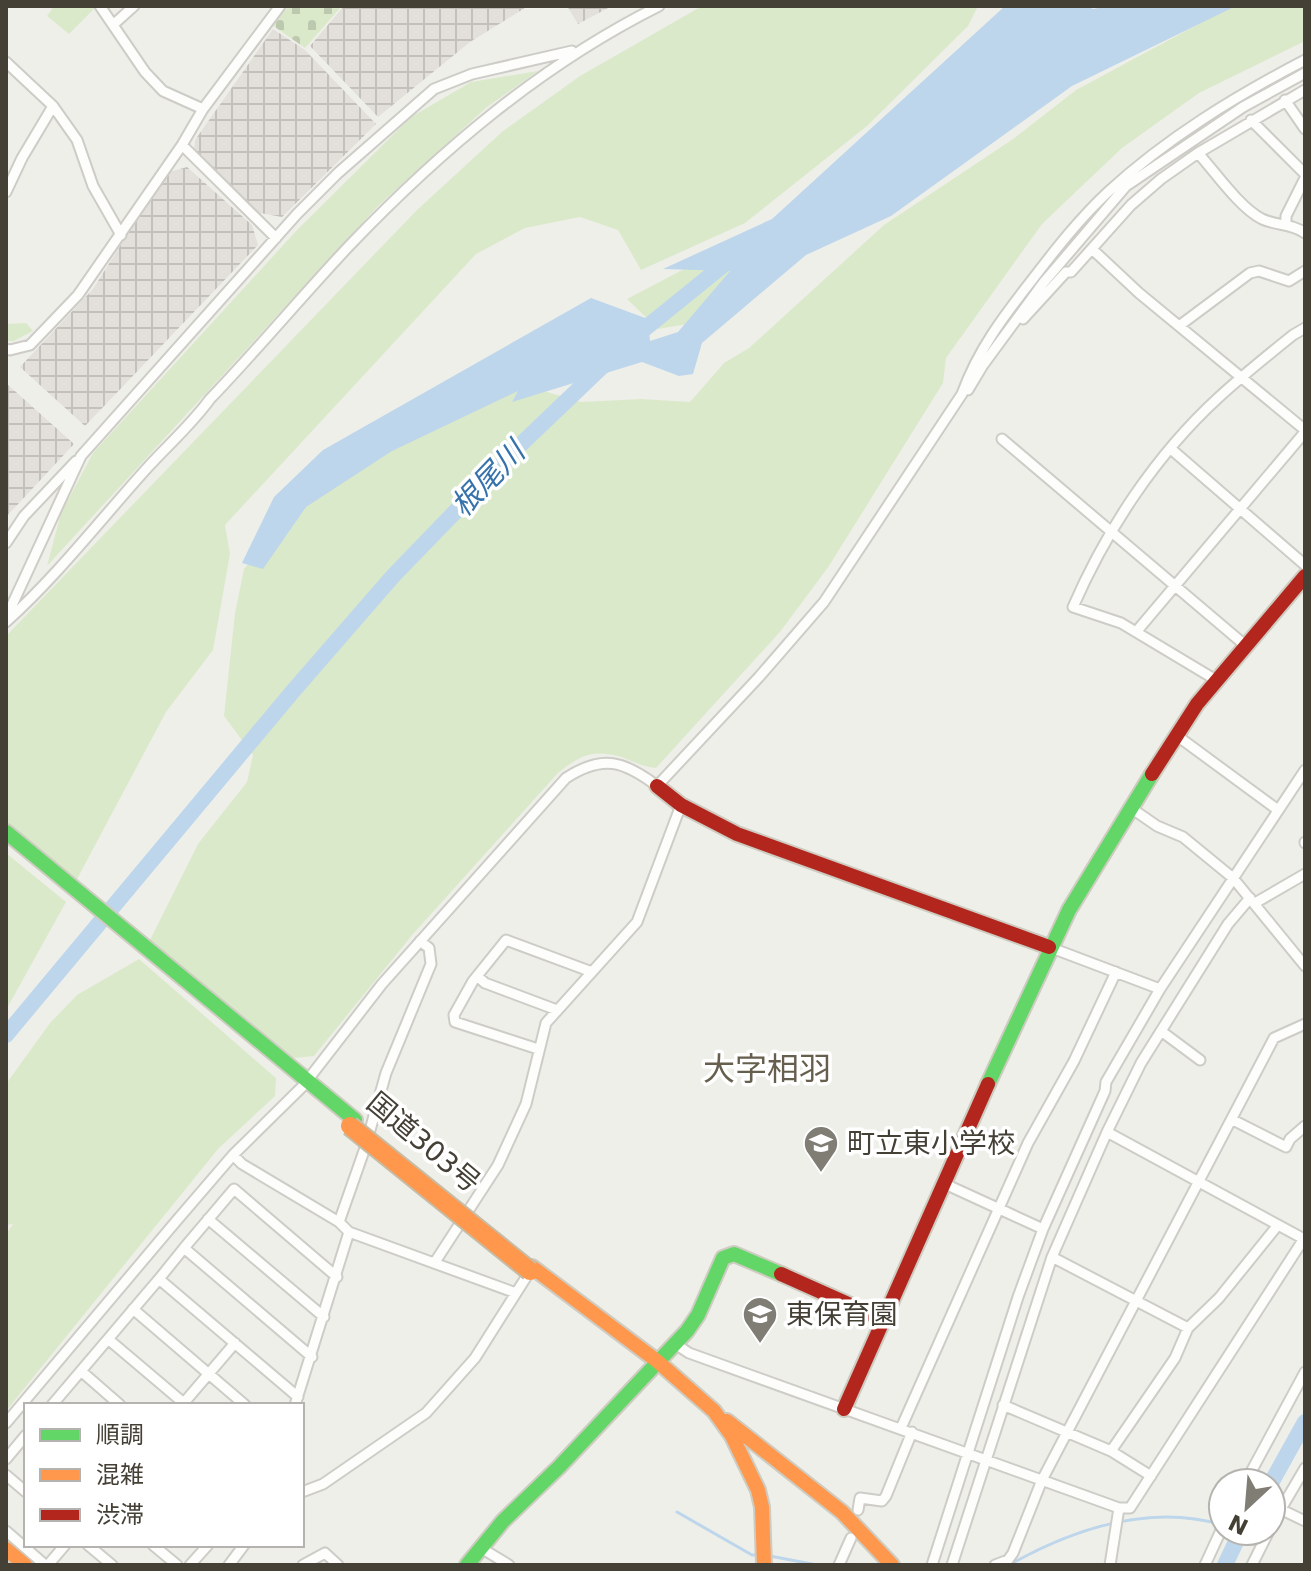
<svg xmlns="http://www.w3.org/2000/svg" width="1311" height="1571" viewBox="0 0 1311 1571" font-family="'DejaVu Sans','Noto Sans JP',sans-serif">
<defs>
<pattern id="industrial-grid" width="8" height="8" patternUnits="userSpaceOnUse" patternTransform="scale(2)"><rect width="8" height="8" fill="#e3e0db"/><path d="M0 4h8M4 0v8" fill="none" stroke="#c4c1bd"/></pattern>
<pattern id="cemetery-stones" width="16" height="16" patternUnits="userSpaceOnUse" patternTransform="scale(2)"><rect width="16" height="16" fill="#dbe9cb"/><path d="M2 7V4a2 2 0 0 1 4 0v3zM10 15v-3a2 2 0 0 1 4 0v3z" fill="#bdc9af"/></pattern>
</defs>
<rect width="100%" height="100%" fill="#efefea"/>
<path fill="url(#industrial-grid)" d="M344,6h184l-58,36 -92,75 -68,-71z
M567,6h45l-34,18z
M273,29l32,21 71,74 -94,93 -22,-4 -66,-63 1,-10z
M187,167l65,58 6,20 -173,181 -65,-59 73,-78 73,-116z
M6,383l68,61 -68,73z"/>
<path fill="#dbe9cb" d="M54,6h43l-28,28 -22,-18z
M702,6h276l-10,20 -101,100 -122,97 -104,47 -23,-40 -38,-13 -55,11 -49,26 -251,271 5,29 -17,96 -47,62 -90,169 -70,-59v-186l411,-426 86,-79 77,-55z
M1232,6h73v35l-106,52 -77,55 -80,76 -96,134 -3,25 -114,183 -49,66 -124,136c-15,-1 -24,-8 -38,-12 -27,-7 -40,1 -60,17l-145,161 -99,122 -20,2 -145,-116 49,-98 49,-62 6,-27 -29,-39 11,-103 9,-44 70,-81 192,-108 75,22 60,-3 49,3 34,-39 25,-15 135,-123 129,-86 63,-49z
M538,71l-51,36 -109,99 -331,360 14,-53 32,-60 204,-223 114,-113 60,-35z
M812,230l-89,88 -65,11 -31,-30 99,-52z
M26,323l7,8 -19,10h-8v-17z
M6,853l60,49 -60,108z
M139,959l137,119 -1,18 -57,53 -212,262v-177l7,-10 -7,1v-141l44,-61 27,-28z"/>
<path fill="url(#cemetery-stones)" d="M289,6h53l-37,42 -33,-23z"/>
<path fill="#bdd6eb" d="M1005,6h77l12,3 11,-3h131l-164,80 -181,130 -85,39 -104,88 -9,31 -14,2 -37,-14 -130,40 6,-11 -126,60 -86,56 -43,62 -21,-6 32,-66 49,-47 268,-152 57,21 2,22 28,-9 52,-61 -67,-2 109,-50z"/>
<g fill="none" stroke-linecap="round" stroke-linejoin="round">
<path stroke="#bdd6eb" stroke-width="3" d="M677,1512l75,43h6
M770,1556l47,9
M1009,1565c64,-36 140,-62 214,-40"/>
<path stroke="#bdd6eb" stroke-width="16" d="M632,339l100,-81
M6,1035l287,-344 100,-115 124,-128 89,-85
M1271,1483l34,-61
M1225,1565l16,-34"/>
<g stroke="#cdccc7" stroke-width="13">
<path id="street" d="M100,6l45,66 18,19 40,18
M114,24l20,-18
M6,62l47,44 24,34 16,46 28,49
M1305,90l-107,63c17,19 42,55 64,66 15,7 29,4 43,14
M1285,100l20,29
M1251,120l54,54
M182,145l94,93
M6,192l16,-34 31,-52
M1286,224v-8l19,-38
M1092,249l47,44 166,137
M1023,319l43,-47h5l60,-67 30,-26 37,-26
M1179,326l71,-53 9,-2 30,10 16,-10
M6,349l4,1 20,-5 48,-50 104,-150 21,-36 77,-103
M968,390l15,-25 61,-83 82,-96 117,-79 62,-34
M1002,439l244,207
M1171,449l134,116
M6,543l18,-27 52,-55
M6,618l75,-162 216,-242 41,-41 96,-84 38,-15 100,-23
M6,622c52,-47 95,-103 142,-155 21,-23 44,-43 62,-68 48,-50 92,-103 139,-153 91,-95 192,-181 310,-240
M1136,632l169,-200
M1216,680l-95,-57 -48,-16c34,-78 83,-152 145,-209 24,-22 50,-43 75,-63l12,-7
M1176,735l102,75
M1131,808l26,18 26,11 50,41 72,88
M1305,842v1
M1255,903l50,-29
M1049,947l111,42 145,-219
M477,976l8,7 72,27
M1161,1031l-20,32 -34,69 197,107
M538,1049l-83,-27 -1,-7 19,-34 33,-41 86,32
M1200,1060l-39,-29 67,-107 22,-26
M1233,1120l53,27 4,-8 15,-13
M233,1155l9,9 97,58 10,10 -54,173
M945,1184l98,45 62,-138 1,-9 54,-93
M208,1219l116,98
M339,1222l26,-74 21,-75 45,-109 -2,-16 -9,-7
M349,1232l167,61
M184,1248l-25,31 139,118
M1052,1257l136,71
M435,1262l63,-97 28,-61 20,-81 91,-101 44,-117
M133,1309l112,96
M108,1339l78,66
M674,1343l15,10 430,155h11l175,-271
M312,1357l-128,-109 50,-59 103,88
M81,1371l39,34
M52,1405l107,-126
M182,1405l53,-62
M1003,1405l108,46 40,25
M6,1423l172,-204 55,-64 70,-69 79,-102 184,-206c37,-24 58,-17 91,8l102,-109 65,-75 138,-208c16,-44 41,-77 70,-114 23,-30 48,-62 76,-88 59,-54 126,-95 197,-132
M901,1428l127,-285 46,-82 42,-89
M1111,1451l64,-93 13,-30 31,-30 59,-73
M6,1459l20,-24
M6,1475l20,17
M1245,1483l60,-111
M302,1492l21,-8 103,-71 49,-55 55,-87
M1280,1509l25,12
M858,1510l2,-12 22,3 4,-5 26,-64
M1271,1526l34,-58
M6,1531l39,34
M88,1545l24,20
M153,1545l24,20
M481,1548l28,17
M48,1565l17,-20
M190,1565l18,-20
M229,1565l15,-20
M303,1565l22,-12 13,12
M839,1565l12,-27
M932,1565l86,-268 25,-68
M952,1565l100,-308 55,-125
M995,1565l13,-5 5,-7 29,-73 232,-442 31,-14
M1110,1565l9,-57
M1205,1565l18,-39
M1252,1565l17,-34"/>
</g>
<g stroke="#ceccc1" stroke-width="18">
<path id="fast" d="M6,832l349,288
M988,1084l81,-174 83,-136
M467,1565l36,-44 56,-54 128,-136 11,-16 25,-57 11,-4 47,20"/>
</g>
<g stroke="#ceccc1" stroke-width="18">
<path id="slow" d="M532,1267l125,94 57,50 18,25 26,54 4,17 2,58
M727,1421l115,91 50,53
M6,1549l19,16"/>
</g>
<g stroke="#ceccc1" stroke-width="18">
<path id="jam" d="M1152,774l45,-70 108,-128
M657,786l24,19 56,29 312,113
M781,1274l103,46
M844,1409l144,-325"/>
</g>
<use href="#street" stroke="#fdfdfc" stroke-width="9"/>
<use href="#fast" stroke="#63d668" stroke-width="14"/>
<use href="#slow" stroke="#ff974d" stroke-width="14"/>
<use href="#jam" stroke="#b3261e" stroke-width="14"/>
<g stroke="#c6bda7" stroke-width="22" stroke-linecap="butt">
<path id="slow-bridge" d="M350,1126l180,145"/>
</g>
<use href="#slow-bridge" stroke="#ff974d" stroke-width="18"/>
</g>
<defs>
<g id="school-pin" transform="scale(1.8)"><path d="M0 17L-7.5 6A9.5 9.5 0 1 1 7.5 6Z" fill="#807d75" stroke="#fff"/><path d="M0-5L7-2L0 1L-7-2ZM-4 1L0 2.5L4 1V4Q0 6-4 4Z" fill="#fff"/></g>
</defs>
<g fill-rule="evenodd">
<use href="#school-pin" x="821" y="1143"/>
<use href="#school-pin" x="760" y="1314"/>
</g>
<g text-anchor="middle" stroke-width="7" stroke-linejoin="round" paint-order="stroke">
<g font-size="28" fill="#454036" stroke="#fff">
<text transform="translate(424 1142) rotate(40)" y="10">国道303号</text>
</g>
<g font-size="28" fill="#454036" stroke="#fff" text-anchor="start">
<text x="847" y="1153">町立東小学校</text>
<text x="786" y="1324">東保育園</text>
</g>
<g font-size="30" font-style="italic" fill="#3672ab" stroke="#fff">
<text transform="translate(488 479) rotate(-46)" y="10">根尾川</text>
</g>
<g font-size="32" fill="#675f4e" stroke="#fff">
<text x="767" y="1080">大字相羽</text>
</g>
</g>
<rect width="1311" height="1571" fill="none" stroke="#454036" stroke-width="16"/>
<rect x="24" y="1403" width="280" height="144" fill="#ffffff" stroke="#b5b3af" stroke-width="2"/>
<rect x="40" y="1429" width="40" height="12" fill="#63d668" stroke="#b5b3af" stroke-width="2"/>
<text x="96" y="1443" font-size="24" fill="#454036">順調</text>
<rect x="40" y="1469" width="40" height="12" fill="#ff974d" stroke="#b5b3af" stroke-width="2"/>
<text x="96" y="1483" font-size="24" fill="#454036">混雑</text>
<rect x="40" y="1509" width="40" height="12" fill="#b3261e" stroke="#b5b3af" stroke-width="2"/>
<text x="96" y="1523" font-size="24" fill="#454036">渋滞</text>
<g transform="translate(1247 1507) rotate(206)"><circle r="38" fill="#ffffff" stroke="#b5b3af" stroke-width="2"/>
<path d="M0-6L14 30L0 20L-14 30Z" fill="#807d75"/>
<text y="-12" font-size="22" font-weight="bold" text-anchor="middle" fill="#454036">N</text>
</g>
</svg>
